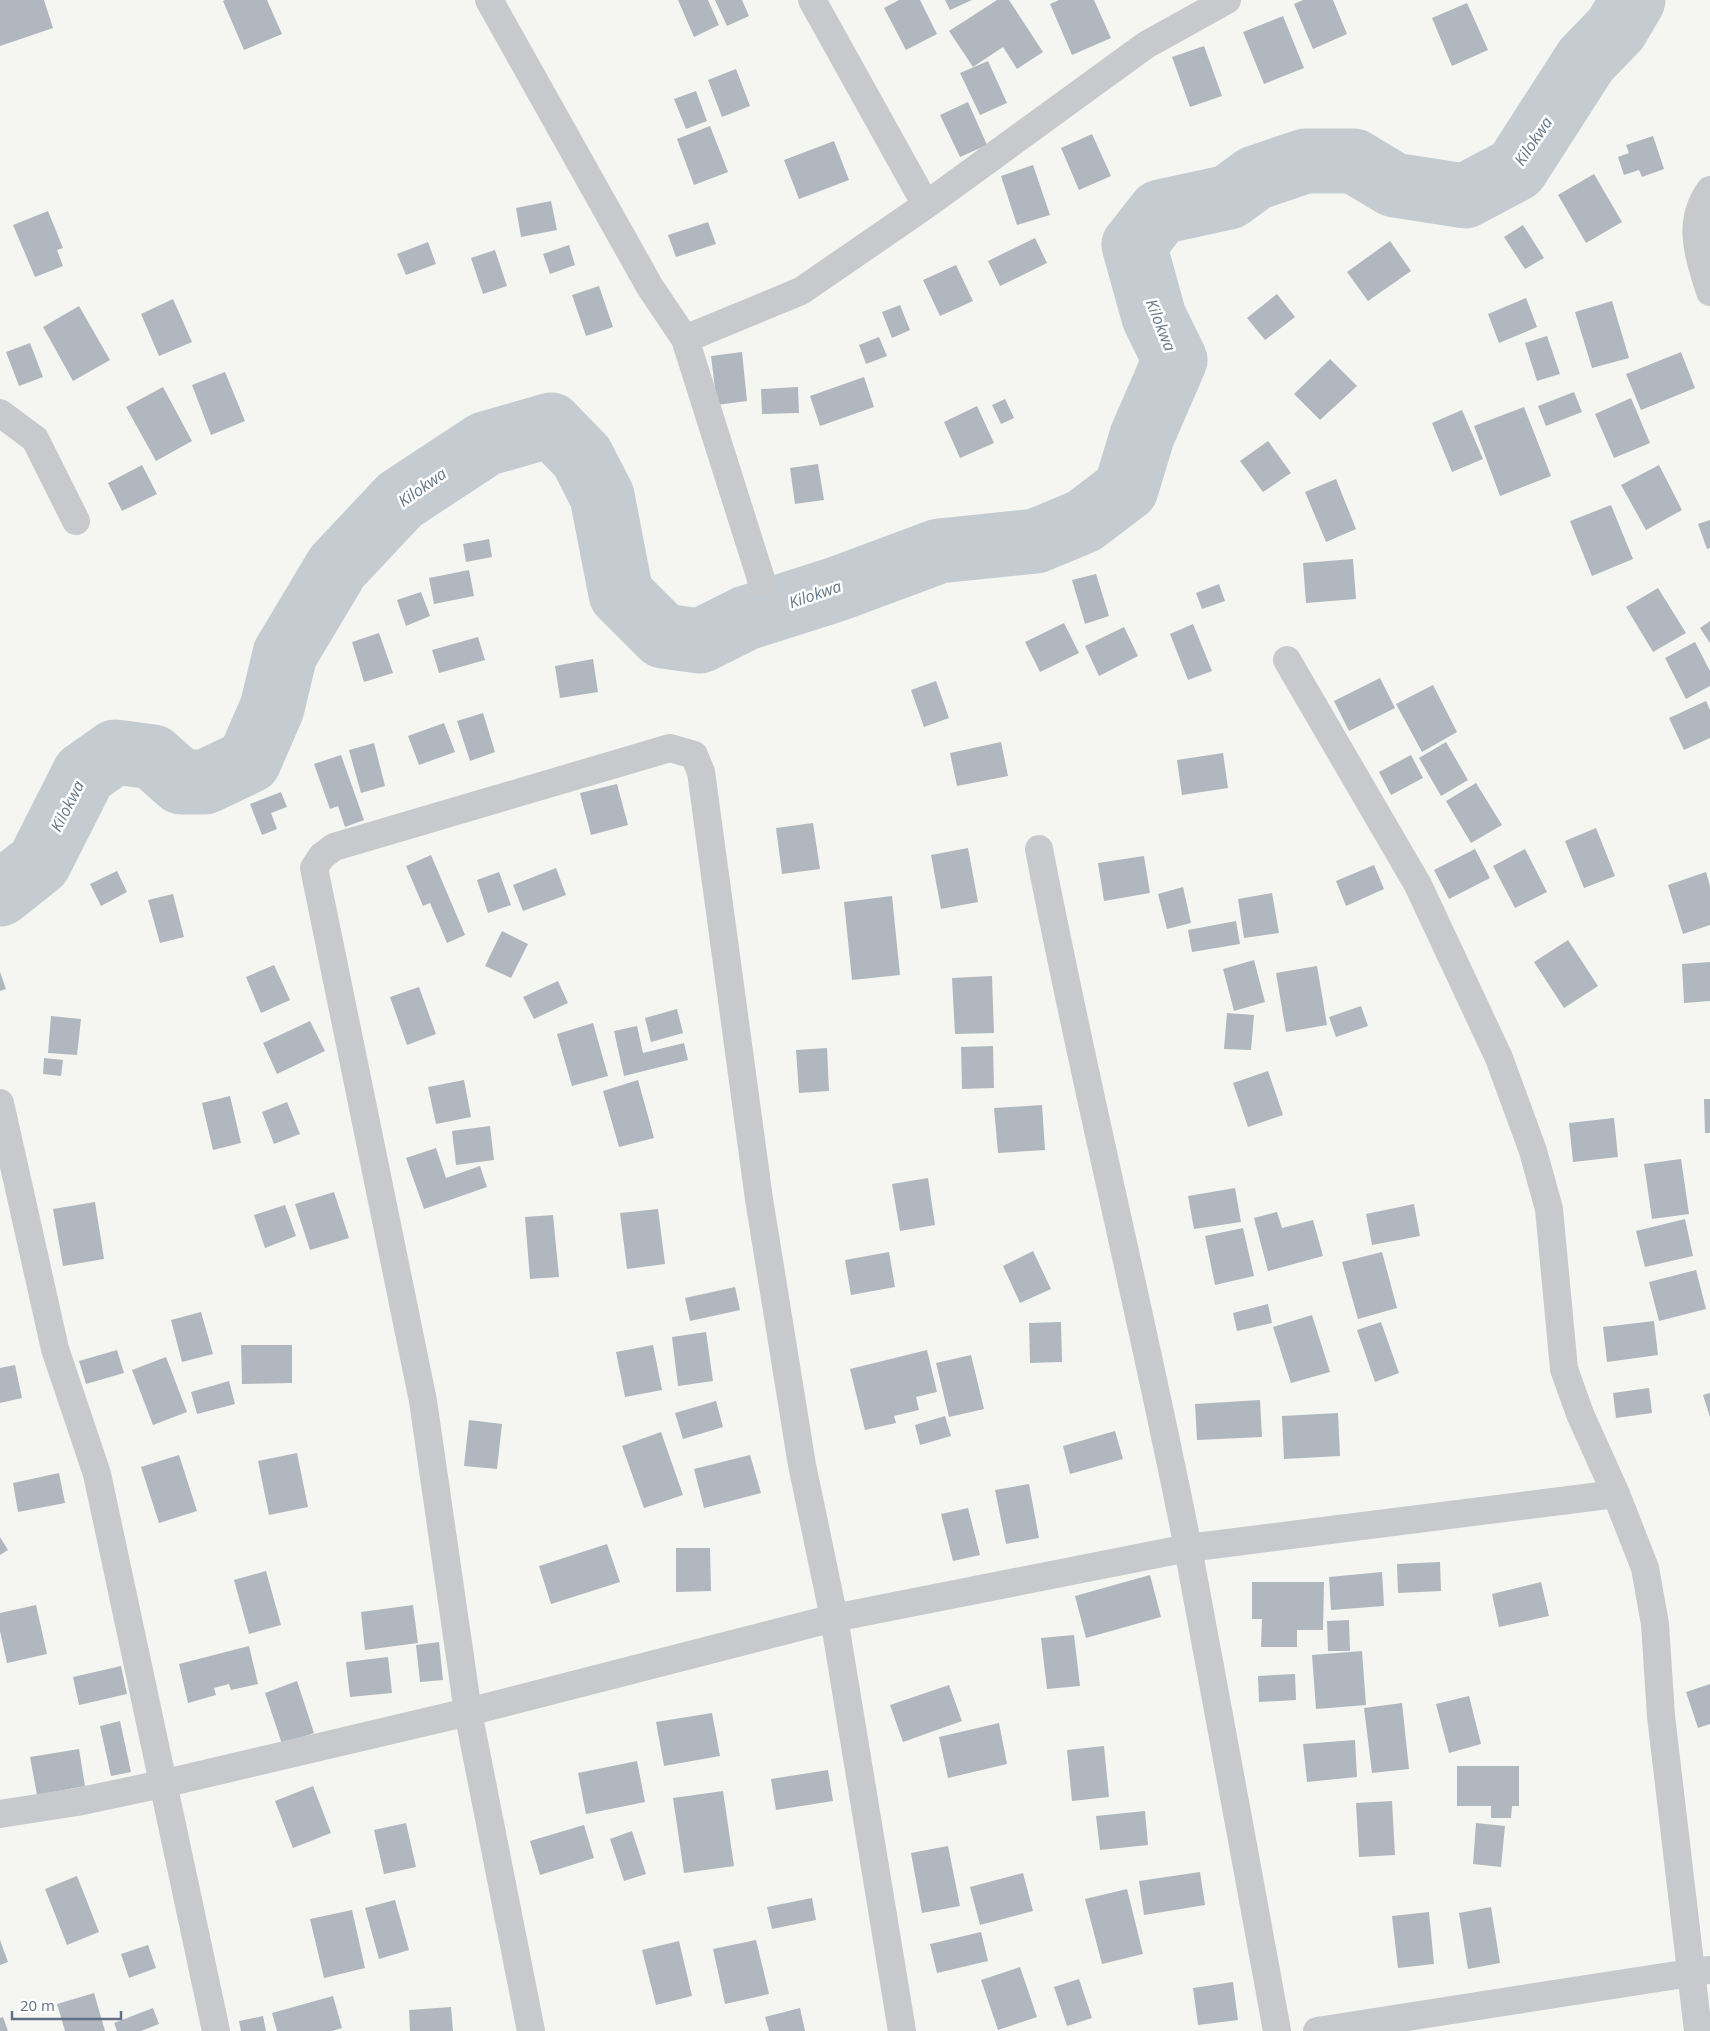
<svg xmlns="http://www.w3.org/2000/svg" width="1710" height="2031" viewBox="0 0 1710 2031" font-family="'Open Sans',sans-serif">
<rect width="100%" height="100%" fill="#f5f6f1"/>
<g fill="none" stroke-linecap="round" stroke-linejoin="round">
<path stroke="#c4ccd2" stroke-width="65" d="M0,894l39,-31 45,-89 31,-22 38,5 28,25h24l44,-21 23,-53 13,-54 52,-87 63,-67 85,-56 66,-19 31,32 20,39 19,98 42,42 37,5 46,-23 91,-29 102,-38 97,-10 48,-20 42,-32 16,-53 33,-76 -21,-43 -20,-72 26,-33 69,-15 26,-19 50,-17h49l40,24 71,11 51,-27 70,-109 30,-31 17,-29"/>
</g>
<path fill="#b1b7be" d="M0,0h44l9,28 -53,18z
M225,0h42l15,34 -38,16 -21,-49z
M678,0h30l11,25 -25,12z
M715,0h27l7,16 -22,10z
M899,0h21l17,34 -31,16 -22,-42z
M945,0h27l-22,10z
M997,0h12l34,52 -26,17 -14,-22 -30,20 -24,-36z
M1059,0h35l17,38 -39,17 -22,-51z
M1303,0h30l14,34 -34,15 -19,-45z
M1467,3l21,47 -36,16 -20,-48z
M1283,16l21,52 -40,16 -21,-52z
M1204,46l18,50 -32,11 -18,-50z
M988,61l19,42 -27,12 -20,-42z
M736,69l14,37 -28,11 -14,-37z
M696,91l11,30 -21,8 -12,-30z
M968,102l19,43 -27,12 -20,-42z
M710,126l18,46 -34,13 -17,-46z
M1092,134l19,42 -32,14 -18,-42z
M1653,136l11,33 -22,8 -3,-7 -15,5 -6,-18 11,-4 -3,-8z
M834,141l15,39 -50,19 -15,-39z
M1033,165l17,50 -33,10 -16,-49z
M1594,174l28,48 -36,21 -28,-48z
M551,201l6,29 -36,7 -5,-29z
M48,211l15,37 -6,2 6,16 -28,11 -22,-52z
M708,222l8,22 -40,13 -8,-22z
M1523,225l21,33 -19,11 -21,-32z
M1035,238l12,25 -47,23 -12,-25z
M1390,241l21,30 -43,30 -21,-29z
M428,242l8,22 -30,11 -9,-21z
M569,245l6,20 -25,9 -7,-20z
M495,250l12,36 -24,8 -12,-36z
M956,265l17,36 -33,15 -17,-36z
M599,286l14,41 -27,9 -14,-41z
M1277,294l18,23 -30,23 -18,-22z
M1526,298l11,29 -38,16 -11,-29z
M173,299l19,43 -33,14 -18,-42z
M1612,301l17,57 -37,10 -17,-56z
M900,305l10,25 -18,8 -10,-26z
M79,306l31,54 -37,21 -30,-54z
M1547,336l13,38 -23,7 -12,-38z
M879,337l8,19 -21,8 -7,-19z
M30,343l13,34 -24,9 -13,-34z
M742,352l5,49 -30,4 -6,-49z
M1681,352l14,36 -54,22 -15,-36z
M1330,359l27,27 -37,34 -26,-26z
M225,372l20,49 -34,14 -19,-50z
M864,377l10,30 -54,19 -10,-30z
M163,387l29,54 -36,20 -30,-54z
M798,387l1,26 -37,1 -1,-25z
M1574,392l8,20 -36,14 -8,-20z
M1631,398l19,45 -36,15 -19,-44z
M1005,399l9,19 -13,6 -9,-19z
M977,406l17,37 -34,15 -16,-36z
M1524,407l27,69 -51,20 -26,-70z
M1462,410l21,49 -31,13 -20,-49z
M1268,441l23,32 -28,19 -23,-31z
M818,464l6,36 -29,4 -5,-36z
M142,465l15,29 -35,17 -14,-28z
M1659,465l23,45 -36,20 -25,-45z
M1336,479l20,50 -30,13 -21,-50z
M1611,505l22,54 -41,17 -22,-55z
M1710,520v28l-3,1 -9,-25z
M489,539l3,18 -26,5 -3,-18z
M1353,559l3,40 -50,4 -3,-40z
M469,570l5,26 -40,8 -5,-26z
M1096,574l13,42 -24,8 -13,-44z
M1219,584l6,17 -23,8 -6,-16z
M1658,588l28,45 -33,19 -27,-45z
M421,592l9,24 -24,10 -9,-26z
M1710,621v22l-10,-15z
M1064,623l15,30 -39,19 -15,-30z
M1193,624l19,47 -24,9 -18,-46z
M1124,627l14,29 -39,20 -14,-30z
M379,633l14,40 -29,9 -12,-40z
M478,637l7,23 -46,13 -7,-23z
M1695,642l15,29v15l-24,13 -21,-41z
M593,659l5,33 -38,6 -5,-32z
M1380,678l15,30 -46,23 -15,-30z
M936,681l13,37 -25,9 -13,-37z
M1433,685l24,47 -35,20 -26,-48z
M1706,701l4,9v28l-26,12 -15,-32z
M483,713l12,39 -25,9 -13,-40z
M444,723l11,29 -36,13 -11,-29z
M1001,742l7,34 -51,10 -7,-33z
M1446,742l22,38 -27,16 -22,-38z
M374,743l11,43 -24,7 -12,-43z
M1223,753l5,35 -46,7 -5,-35z
M341,755l23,65 -19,7 -7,-21 -8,3 -16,-45z
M1411,755l12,23 -32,17 -12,-23z
M1476,783l26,42 -31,18 -25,-42z
M617,784l11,41 -37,10 -11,-42z
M281,792l6,15 -16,6 6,16 -15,6 -12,-31z
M813,823l7,46 -38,5 -6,-46z
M1596,828l19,48 -31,12 -19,-47z
M968,848l10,54 -37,7 -10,-54z
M1475,849l15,29 -41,21 -15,-29z
M1525,849l22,43 -32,16 -22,-42z
M431,855l34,80 -18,8 -17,-40 -7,3 -17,-40z
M1144,856l6,37 -46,8 -6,-38z
M1374,865l10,24 -38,17 -10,-25z
M556,868l10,27 -43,16 -10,-26z
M117,871l10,21 -26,14 -11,-22z
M499,872l12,33 -23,8 -11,-33z
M1706,872l4,14v39l-27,9 -15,-49z
M1183,887l8,36 -24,6 -9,-35z
M1272,893l7,40 -35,5 -6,-39z
M173,894l11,43 -24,6 -12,-43z
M892,896l8,79 -48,5 -8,-78z
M1236,921l4,23 -48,8 -4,-22z
M502,931l26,13 -17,34 -26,-12z
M1568,940l30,46 -34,22 -30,-46z
M1254,960l11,42 -31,9 -11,-42z
M1710,962v39l-26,2 -2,-39z
M274,965l16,35 -29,13 -15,-36z
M1317,966l10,59 -41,7 -10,-59z
M0,972l6,17 -6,2z
M992,976l2,57 -39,1 -3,-56z
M558,981l10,22 -34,16 -11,-22z
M419,987l17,47 -29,11 -17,-48z
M1361,1006l7,20 -32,11 -7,-20z
M677,1009l6,24 -32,9 -6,-24z
M1227,1013l27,2 -3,35 -27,-1z
M51,1016l30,3 -4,36 -29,-2z
M310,1021l15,30 -48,23 -14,-31z
M593,1023l15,53 -36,10 -15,-52z
M637,1026l6,27 41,-10 4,17 -64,16 -10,-45z
M993,1046l1,42 -32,1 -1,-42z
M827,1048l2,43 -30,2 -3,-43z
M44,1058l19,2 -2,16 -18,-2z
M1268,1071l15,44 -35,12 -15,-44z
M464,1080l7,37 -35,7 -8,-37z
M638,1080l16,58 -35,9 -16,-56z
M230,1096l11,47 -28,7 -11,-47z
M1704,1099h6v34h-5z
M287,1102l13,32 -26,10 -12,-32z
M1042,1105l3,45 -47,3 -4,-45z
M1614,1118l4,39 -45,5 -4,-39z
M490,1126l4,34 -38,5 -4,-34z
M436,1148l10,30 34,-12 7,21 -63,22 -18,-51z
M1681,1159l8,55 -37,5 -8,-55z
M928,1178l7,47 -35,6 -8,-47z
M1235,1188l6,34 -47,7 -6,-33z
M334,1192l15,46 -39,12 -15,-46z
M95,1202l9,57 -41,7 -10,-57z
M1414,1204l6,32 -48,9 -6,-31z
M285,1205l11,31 -31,12 -11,-33z
M658,1209l7,55 -38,5 -7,-56z
M1277,1212l5,16 31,-8 10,36 -55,15 -14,-53z
M553,1215l6,62 -29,2 -5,-62z
M1685,1219l8,37 -48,11 -9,-36z
M1243,1228l11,48 -39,9 -10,-49z
M1033,1251l18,38 -31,14 -17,-37z
M889,1252l6,35 -44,8 -6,-35z
M1382,1252l15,56 -39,11 -16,-57z
M1696,1270l10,39 -47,12 -10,-39z
M735,1287l5,23 -50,11 -5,-23z
M1268,1304l4,19 -35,8 -4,-18z
M201,1312l12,42 -31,8 -11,-42z
M1312,1315l18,57 -39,11 -18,-56z
M1654,1321l4,34 -51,7 -4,-35z
M1061,1322l1,40 -32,1 -1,-40z
M1381,1322l18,51 -24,9 -18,-52z
M706,1332l7,49 -35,5 -6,-49z
M241,1345h51v38l-50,1z
M653,1345l9,45 -37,7 -9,-45z
M117,1350l7,23 -38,11 -7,-23z
M927,1350l10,42 -21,5 3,13 -25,6 2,7 -31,7 -15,-61z
M971,1355l13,54 -35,8 -13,-54z
M166,1357l21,55 -34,13 -21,-55z
M15,1365l7,33 -22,5v-35z
M229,1381l6,23 -38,10 -6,-22z
M1649,1388l3,25 -36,5 -3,-25z
M1710,1393v24l-7,-22z
M1260,1400l2,37 -65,3 -2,-36z
M716,1401l7,26 -40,12 -8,-26z
M1338,1413l2,43 -56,3 -2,-43z
M945,1416l6,20 -31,9 -5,-20z
M469,1420l33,4 -5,45 -33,-3z
M1115,1431l8,28 -53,15 -7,-28z
M661,1432l22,63 -39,13 -22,-62z
M297,1453l11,54 -39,8 -11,-54z
M179,1455l18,56 -38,12 -18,-56z
M750,1455l11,38 -57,15 -10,-39z
M59,1473l6,30 -47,9 -5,-29z
M1029,1484l10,54 -33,6 -11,-54z
M968,1508l12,47 -27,6 -12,-47z
M0,1537l8,13 -8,5z
M607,1544l13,38 -69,22 -12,-38z
M676,1548h34l1,43 -35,1z
M1440,1562l1,29 -43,2 -1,-29z
M266,1571l15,54 -32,9 -15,-54z
M1382,1572l2,34 -53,4 -2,-33z
M1150,1575l11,42 -75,21 -11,-42z
M1252,1582h72l-1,48h-26v17h-36l1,-28h-10z
M1541,1582l8,34 -50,11 -7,-33z
M36,1605l11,49 -40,9 -7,-32v-18z
M413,1605l5,38 -53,7 -4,-38z
M1349,1620l1,31h-22l-1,-30z
M1074,1635l6,51 -33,3 -6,-51z
M439,1642l4,38 -23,2 -4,-37z
M249,1646l9,38 -27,6 -2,-6 -15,4 2,7 -28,8 -9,-39z
M1362,1651l4,54 -50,4 -4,-54z
M388,1657l4,36 -42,4 -4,-35z
M121,1666l6,28 -48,11 -6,-28z
M1295,1674l1,26 -37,2 -1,-26z
M297,1681l17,52 -32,11 -17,-51z
M1710,1684v40l-12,4 -12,-36z
M949,1685l13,36 -59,21 -13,-37z
M1469,1696l12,48 -32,9 -13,-49z
M1402,1703l7,66 -37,4 -8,-65z
M712,1713l8,43 -56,10 -8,-44z
M120,1721l11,51 -20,4 -11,-50z
M999,1723l8,41 -59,14 -9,-41z
M1355,1740l2,37 -50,5 -4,-38z
M1104,1746l5,51 -37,4 -5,-51z
M79,1749l6,37 -48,9 -7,-38z
M637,1761l8,41 -59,12 -8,-41z
M1457,1766h62v40h-7l-1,12h-20v-12h-34z
M828,1770l5,31 -57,9 -5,-31z
M313,1786l18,47 -38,15 -18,-47z
M723,1791l11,75 -50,7 -11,-75z
M1392,1801l3,54 -36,2 -3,-54z
M1145,1811l3,34 -48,5 -4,-34z
M406,1823l10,44 -32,7 -10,-44z
M1476,1823l29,3 -4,41 -28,-3z
M584,1825l10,33 -54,17 -10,-34z
M632,1831l14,43 -22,7 -14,-42z
M948,1846l12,60 -38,7 -11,-60z
M1200,1872l5,33 -61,10 -5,-34z
M1023,1873l10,38 -53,14 -10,-38z
M77,1876l22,56 -32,13 -22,-56z
M1127,1889l16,65 -41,10 -17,-65z
M812,1898l4,22 -44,9 -5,-22z
M395,1900l14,50 -30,9 -14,-51z
M1491,1907l9,56 -32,6 -9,-56z
M352,1910l13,58 -41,10 -14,-59z
M1429,1912l5,52 -36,4 -6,-52z
M981,1932l7,29 -51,12 -7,-29z
M0,1940l8,22 -8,3z
M756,1940l13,54 -44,10 -12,-55z
M679,1941l13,55 -36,9 -14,-55z
M148,1945l8,23 -27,10 -8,-24z
M1020,1967l17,50 -39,13 -17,-50z
M1079,1979l13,39 -25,8 -13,-39z
M1233,1982l5,38 -40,5 -5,-37z
M94,1993l11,38h-40l-8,-27z
M333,1996l9,32 -10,3h-55l-5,-18z
M451,2007l2,24h-43l-1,-21z
M153,2008l6,16 -18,7h-24l-3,-8z
M800,2008l5,23h-36l-4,-14z
M263,2016l3,15h-25l-2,-10z
M3,2017l5,14h-8v-13z"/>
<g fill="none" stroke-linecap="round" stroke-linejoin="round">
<path stroke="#c7c9cd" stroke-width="28" d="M489,0l161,287 35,52 77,243
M812,0l114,205
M1710,190c-24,33 -11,66 0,102
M685,339l116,-48 125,-86 220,-160 81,-45
M0,413l35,26 41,82
M1287,660l131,225 81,173 34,93 16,58 15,160 16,45 36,80 29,74 10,56 6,92 37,315
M1039,849c45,234 103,465 149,699 31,161 59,322 89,483
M0,1103l55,246 42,125 119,557
M0,1814l77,-12 85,-18 306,-72 366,-94 354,-70 428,-54
M531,2031l-63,-319 -45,-311 -109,-533 8,-12 12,-9 336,-99 24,7 7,17 58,427 43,266 32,153 68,413
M1317,2031l392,-61"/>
</g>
<g text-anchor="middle" stroke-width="5" stroke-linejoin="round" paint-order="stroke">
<g font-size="16" font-style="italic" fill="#627989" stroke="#fff">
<text transform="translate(1533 141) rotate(-56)" y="6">Kilokwa</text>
<text transform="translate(1161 325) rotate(68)" y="6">Kilokwa</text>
<text transform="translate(422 487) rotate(-35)" y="6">Kilokwa</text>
<text transform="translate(815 594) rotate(-19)" y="6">Kilokwa</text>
<text transform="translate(67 806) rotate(-63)" y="6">Kilokwa</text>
</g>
</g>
<path d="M12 2011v8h109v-8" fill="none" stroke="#627085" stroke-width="2.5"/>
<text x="20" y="2011" font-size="15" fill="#627085" stroke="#ffffff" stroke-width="4" paint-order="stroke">20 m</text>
</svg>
